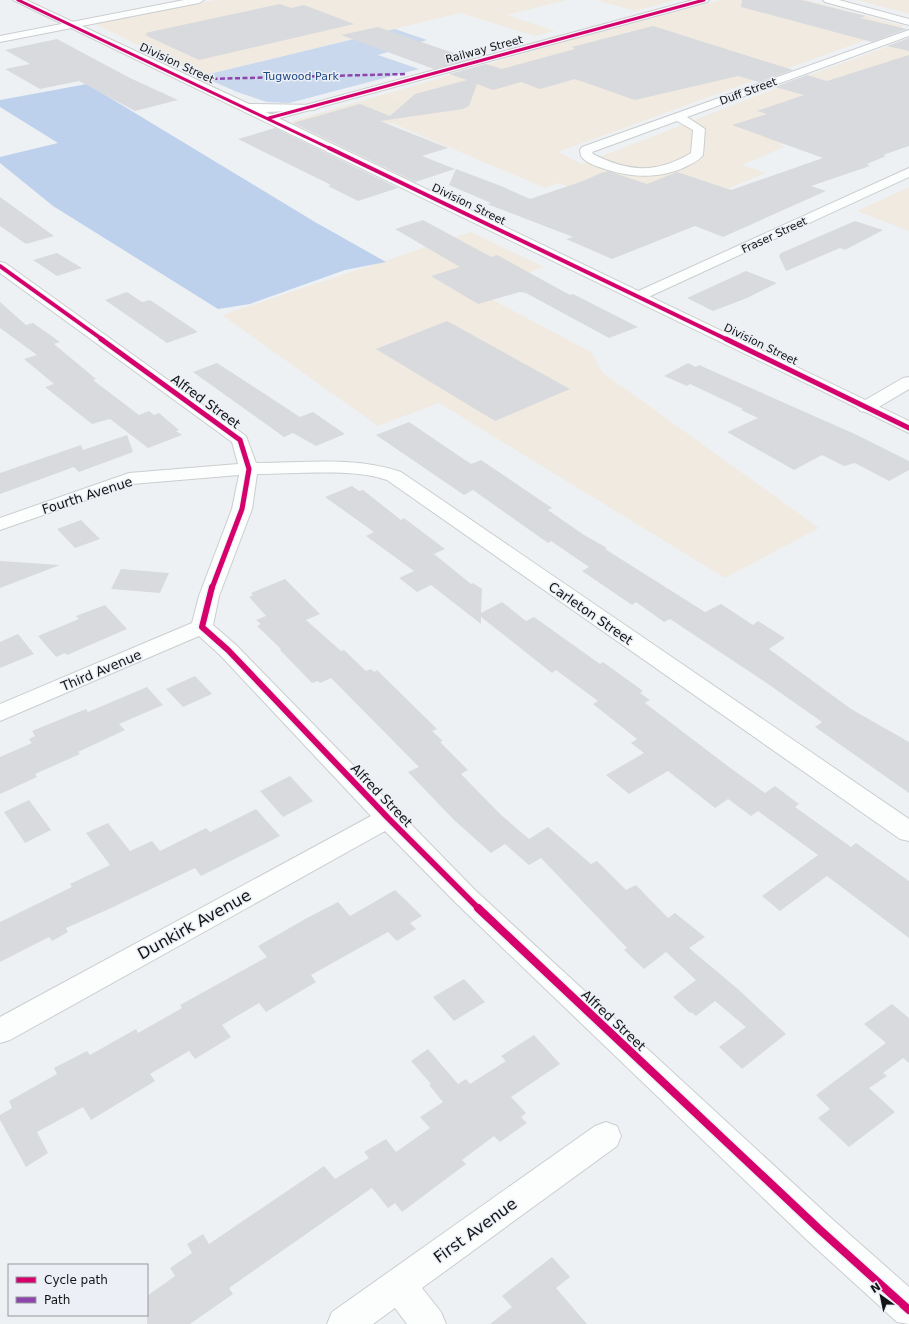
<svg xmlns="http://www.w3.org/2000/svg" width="909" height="1324" viewBox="0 0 909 1324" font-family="'DejaVu Sans',sans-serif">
<rect width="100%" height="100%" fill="#eef1f4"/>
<path fill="#efeae0" d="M385,94l21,12 -10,3 17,7 -42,13 -48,6 -31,-14z"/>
<path fill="#f0eae0" d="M216,0h351l-60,15 48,16 -20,5 -75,-23 -259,63 -106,-52z
M596,0h79l-40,11z
M721,0h86l97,26 -346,126 24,12 241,-94 86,-31v55l-130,51 5,2 -42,18 24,8 -39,16 -107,14 -62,-20 -13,5 -153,-65 21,-7 -17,-7 9,-4 -20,-11 190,-55z
M857,0h52v14z
M909,187v44l-52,-20z
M471,232l73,35 -66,25 113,60 12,21 216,155 -94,50 -286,-175 -61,23 -156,-111z"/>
<path fill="#c9d8ed" d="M395,29l32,11 -49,15 41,14 -130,34 -22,-1 -30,-10 -36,-16z"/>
<path fill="#bdd1ed" d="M87,84l228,138 71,40 -41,8 -95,34 -32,5 -165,-103 -53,-43v-6l58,-14 -58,-36v-7z"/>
<path fill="#d8dadd" d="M742,0h59l65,16 -6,2 47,11 -35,13 -131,-35z
M280,4l11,4 13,-3 50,19 -155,36 -54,-25 3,-1 -3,-1z
M653,26l140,44 -34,12 -21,-6 -103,24 -60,-21 -35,10 -19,-7 -28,8 -16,-6 -8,22 -6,3 -83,12 68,27 -26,8 33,13 -40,13 -122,-59 67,-19 30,12 25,-22 52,-14 -18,-6 37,-10 16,5 73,-20 -3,-2z
M378,27l93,32 -37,10 -93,-34z
M909,38v13l-22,-5z
M57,39l73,39 48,22 -43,11 -56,-30 -39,8 -35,-20 25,-5 -25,-14z
M909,55v91l-26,9 3,1 -19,8 3,2 -59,20 15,5 -103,46 -28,-11 -83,33 -46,-20 7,-2 -86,-33 4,-1 -42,-18 7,-16 45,17 29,13 53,-18 18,-8 7,-2 39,13 30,-12 54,18 92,-32 -91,-33 35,-11 -10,-3 47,-16 -29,-8 32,-12 20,6z
M275,128l123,60 -40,13 -30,-15 3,-1 -93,-46z
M0,197l54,39 -28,8 -26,-18z
M423,220l68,37 6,-2 73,40 3,-1 65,33 -29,11 -83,-45 -6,-1 -42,12 -47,-28 29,-9 -65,-38z
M855,221l28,9 -38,20 -5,-2 -54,23 -7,-15 2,-3z
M57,253l25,15 -25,8 -24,-16z
M746,271l31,12 -30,15 -34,13 -26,-13z
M127,292l15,10 8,-2 48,32 -31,11 -62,-43z
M0,302l26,23 7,-2 27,19 -6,2 42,35 -3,1 46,35 10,-4 5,4 5,-2 20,17 -3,1 6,4 -34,13 -38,-29 -18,5 -47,-37 9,-3 -30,-25 13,-4 -37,-27z
M447,321l123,68 -75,32 -119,-72z
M217,363l83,54 13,-5 32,22 -29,12 -23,-13 -9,4 -91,-65z
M688,363l8,4 3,-2 158,70 52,26v9l-20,11 -34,-18 -11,3 -22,-11 -28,15 -67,-38 31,-14 -17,-8 2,-1 -53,-25 -3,2 -23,-10z
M409,422l62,42 10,-4 71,48 -4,2 36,25 23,13 -2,1 100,63 16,-8 32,21 5,-4 27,17 -16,11 82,60 58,33v51l-94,-66 7,-5 -54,-38 -98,-65 -6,3 -28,-20 -4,3 -50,-34 7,-4 -38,-26 -3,2 -75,-53 -9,5 -88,-60z
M127,435l6,17 -54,20 -5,-5 -74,27v-21l81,-28 2,5z
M352,486l7,5 4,-1 38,30 3,-2 41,31 -11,5 37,30 2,-1 9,6 -1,24 21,-11 24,19 8,-4 66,47 3,-2 40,29 -3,2 10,7 -5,3 84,64 36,26 10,-7 24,18 -4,3 56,40 5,-4 53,38v57l-82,-62 -47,35 -18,-15 56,-41 -60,-44 -7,5 -23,-17 -13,9 -47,-37 -39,23 -23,-19 38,-22 -13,-10 6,-4 -44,-35 5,-3 -42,-31 -4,3 -71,-56v7l-50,-39 -14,7 -18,-14 15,-7 -48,-35 8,-4 -49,-35z
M81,520l19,19 -25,9 -18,-19z
M0,561l60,4 -60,23z
M121,569l48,4 -9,20 -49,-4z
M285,579l35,35 -14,6 35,31 3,-1 22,21 5,-2 3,3 3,-2 60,59 -5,2 11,10 -3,1 28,28 -7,4 39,40 29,25 19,-12 43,37 6,-3 29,29 10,-5 32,33 7,-5 30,24 -16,11 50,42 47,44 -44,35 -23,-22 27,-20 -31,-26 -19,15 -5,-4 -1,1 -17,-16 23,-17 -30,-28 -22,17 -20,-19 3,-2 -86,-90 -12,7 -24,-21 -14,9 -37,-33 -46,-48 11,-5 -88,-89 -11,5 -2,-2 -6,2 -32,-33 1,-1 -24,-23 4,-2 -5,-4 10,-4 -17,-19 4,-2 -2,-2z
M105,605l22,24 -60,26 -2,-2 -9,4 -18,-21 41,-17 -3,-3z
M18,634l16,20 -34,14v-26z
M195,676l17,18 -29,13 -17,-18z
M147,687l16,18 -44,19 6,6 -47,22 2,2 -45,20 2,3 -37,17v-37l32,-14 -3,-4 6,-3 -3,-5 54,-22 2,3z
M290,776l23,25 -30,16 -23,-26z
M29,800l22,30 -26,13 -21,-31z
M256,809l24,27 -79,40 -6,-8 -86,41 -43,19 2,4 -16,9 -3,-4 -49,25v-40l72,-35 -2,-3 40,-19 -24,-32 22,-10 22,28 22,-10 8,10 46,-23 4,4z
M395,890l27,26 -12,7 6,6 -19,12 -9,-9 -77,43 5,7 -50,30 -7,-9 -37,22 9,12 -36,22 -6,-8 -39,23 5,7 -64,39 -8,-13 -46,25 11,21 -22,14 -26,-47v-5l12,-7 -3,-7 48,-27 -3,-6 33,-17 3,4 46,-26 2,4 44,-25 -2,-3 87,-48 -9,-11 49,-28 31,-16 12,14z
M464,979l21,23 -31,19 -21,-24z
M892,1004l17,14v45l-6,-5 -20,15 4,3 -18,12 26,24 -46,35 -31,-29 12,-9 -14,-14 70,-52 -22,-19z
M534,1035l26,29 -49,33 15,16 -5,4 6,6 -27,19 -6,-6 -32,24 4,4 -64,48 -7,-9 -7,5 -16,-20 -143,100 4,6 -43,30h-43v-28l28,-20 -5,-8 22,-15 -5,-9 16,-10 6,10 115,-78 11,13 34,-21 -5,-6 22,-13 10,13 34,-24 -10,-11 23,-15 -14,-17 2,-1 -20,-23 17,-12 30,35 8,-5 4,5 36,-23 -5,-5z
M552,1257l18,20 -14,11 31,36h-97l22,-17 -10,-11z"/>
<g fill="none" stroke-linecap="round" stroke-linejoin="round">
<g stroke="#cbcdcf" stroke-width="2">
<path id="minor" d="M184,0h20l-5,3 -199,39v-6z
M693,0h16l-2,2 -434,118 -4,2 -6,-4 2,-2z
M823,0h16l70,19v6l-84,-23z
M909,30v6l-222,81 18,12 -2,26c-4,6 -14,10 -20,13 -28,12 -56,9 -84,-1 -6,-2 -15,-6 -18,-11l-1,-6 2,-3zM677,121l16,9 -2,23c-35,21 -63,19 -98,1l-1,-2z
M909,168v9l-265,122h-10l-3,-3 3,-3z
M0,262l5,1 241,173 10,27c48,0 99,-7 145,9l508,347v22l-9,-2 -513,-359c-33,-12 -92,-6 -130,-6l-5,35 -33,87 -6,29 23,20 239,245 356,328 78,69v37l-12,-2 -90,-82 -350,-336 -72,-73 -375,209 -10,3v-26l371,-201 -151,-161 -21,-19 -199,85v-17l192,-81 7,-27 33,-87 7,-34 -107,9 -132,46v-12l129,-45 109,-9 -6,-22 -232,-169z
M909,377v12l-37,22 -6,1 -6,-1 -3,-4 3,-4 43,-25z
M606,1122l11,4 4,10 -4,10 -195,142 19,24 5,12h-39l-12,-16 -22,16h-46l5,-12 263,-186z"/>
</g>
<g stroke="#cbcdcf" stroke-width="2">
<path id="major" d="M13,0h13l223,104 69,1 2,2 -6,3 -48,2 643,309v12z"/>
</g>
<use href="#minor" fill="#fcfdfd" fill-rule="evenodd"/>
<use href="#major" fill="#fcfdfd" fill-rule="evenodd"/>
<path stroke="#8e44ad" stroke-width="2.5" stroke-dasharray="5 2.5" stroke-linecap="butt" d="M205,79l201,-5"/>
<g stroke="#ecf0f6" stroke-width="4">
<path id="cycleway-far4" d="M18,0l313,149
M269,118l435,-118"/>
</g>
<g stroke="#ecf0f6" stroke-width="5.5">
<path id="cycleway-far3" d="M329,148l399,192
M0,266l103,74"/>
</g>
<g stroke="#ecf0f6" stroke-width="7">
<path id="cycleway-far2" d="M101,339l139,101 9,29 -7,40 -30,79
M726,339l183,89"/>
</g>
<g stroke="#ecf0f6" stroke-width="9">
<path id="cycleway-far1" d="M212,587l-10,40 26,23 160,168 91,91"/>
</g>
<g stroke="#ecf0f6" stroke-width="11">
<path id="cycleway" d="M478,908l341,321 90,81"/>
</g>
<use href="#cycleway-far4" stroke="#d6006c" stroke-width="3"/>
<use href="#cycleway-far3" stroke="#d6006c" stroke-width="4"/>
<use href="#cycleway-far2" stroke="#d6006c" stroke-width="5"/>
<use href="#cycleway-far1" stroke="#d6006c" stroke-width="6"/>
<use href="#cycleway" stroke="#d6006c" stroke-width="8"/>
</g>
<g text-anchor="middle" stroke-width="3" stroke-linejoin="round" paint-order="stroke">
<g font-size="11" fill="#131416" stroke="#ecf0f6">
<text transform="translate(484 49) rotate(-15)" y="4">Railway Street</text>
<text transform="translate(177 63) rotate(25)" y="4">Division Street</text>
<text transform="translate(748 91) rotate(-20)" y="4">Duff Street</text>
<text transform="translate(469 204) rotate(26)" y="4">Division Street</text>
<text transform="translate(774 235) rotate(-25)" y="4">Fraser Street</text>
<text transform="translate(761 344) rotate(26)" y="4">Division Street</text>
</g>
<g font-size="11" fill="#214984" stroke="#ecf0f6">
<text x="301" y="80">Tugwood Park</text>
</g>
<g font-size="13" fill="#131416" stroke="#ecf0f6">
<text transform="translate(206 401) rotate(36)" y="5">Alfred Street</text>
<text transform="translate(87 495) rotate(-18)" y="5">Fourth Avenue</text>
<text transform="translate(591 613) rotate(35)" y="5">Carleton Street</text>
<text transform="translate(101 670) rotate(-23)" y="5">Third Avenue</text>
<text transform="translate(382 795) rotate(46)" y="5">Alfred Street</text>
<text transform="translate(614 1020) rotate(43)" y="5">Alfred Street</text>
</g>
<g font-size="16" fill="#131416" stroke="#ecf0f6">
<text transform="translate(194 924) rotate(-29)" y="6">Dunkirk Avenue</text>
<text transform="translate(475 1230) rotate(-36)" y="6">First Avenue</text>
</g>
</g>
<rect x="8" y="1264" width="140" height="52" fill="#ecf0f6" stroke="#95989c"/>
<rect x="16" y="1277" width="20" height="6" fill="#d6006c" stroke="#95989c"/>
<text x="44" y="1284" font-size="12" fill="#131416">Cycle path</text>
<rect x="16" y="1297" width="20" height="6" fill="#8e44ad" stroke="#95989c"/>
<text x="44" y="1304" font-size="12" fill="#131416">Path</text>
<g transform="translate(881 1296) rotate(327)" stroke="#ecf0f6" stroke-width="3" paint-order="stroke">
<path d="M0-3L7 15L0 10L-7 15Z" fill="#131416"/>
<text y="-6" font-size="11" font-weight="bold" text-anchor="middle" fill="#131416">N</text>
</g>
</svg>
